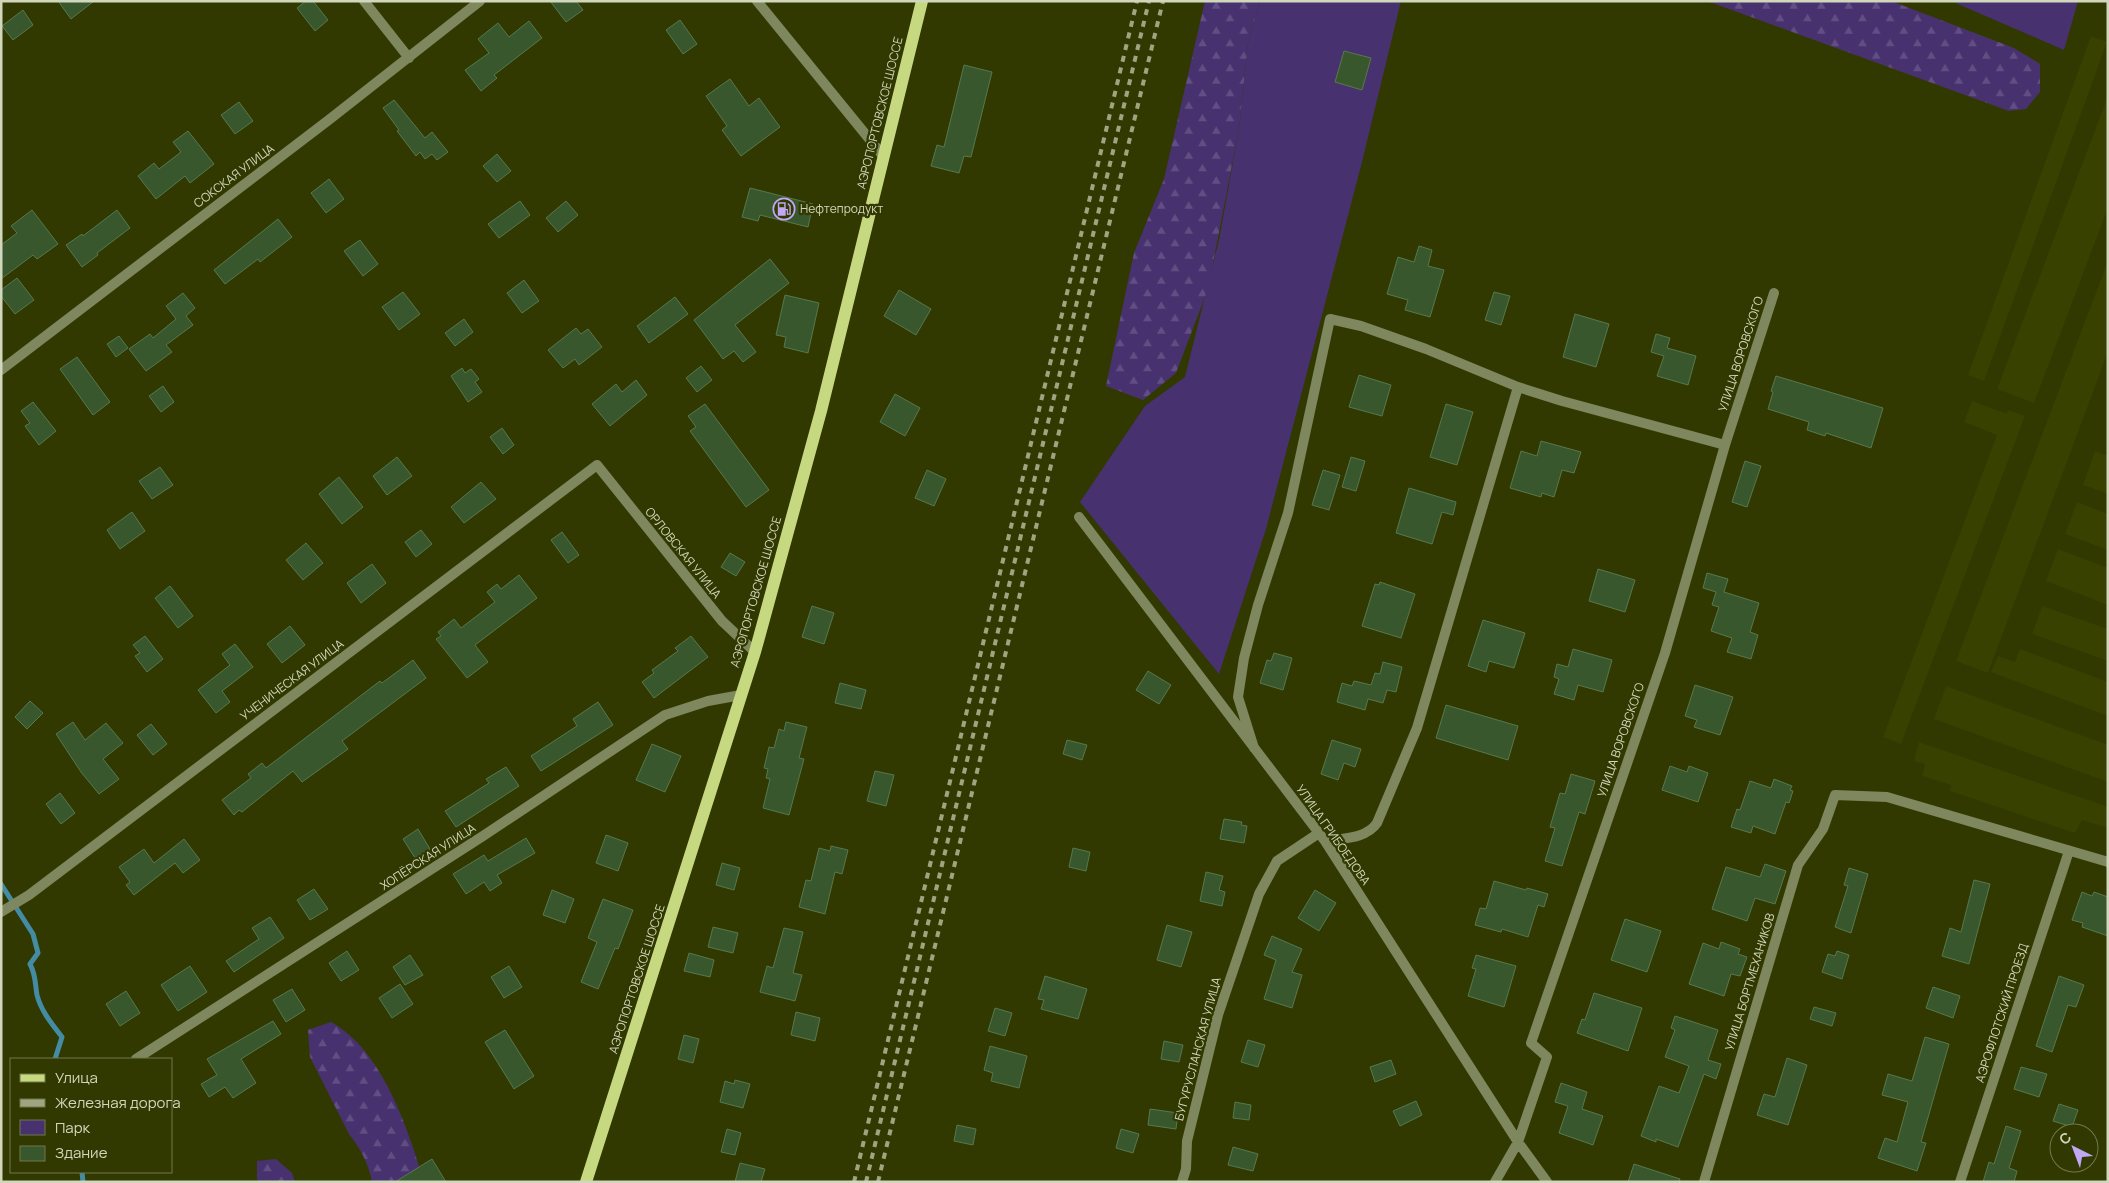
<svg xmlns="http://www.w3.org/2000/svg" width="2109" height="1183" viewBox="0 0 2109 1183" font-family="Manrope,sans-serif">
<defs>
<pattern id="forest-firs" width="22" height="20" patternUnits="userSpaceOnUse" patternTransform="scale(1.25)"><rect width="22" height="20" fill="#48316f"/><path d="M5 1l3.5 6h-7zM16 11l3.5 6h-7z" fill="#614e82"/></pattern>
</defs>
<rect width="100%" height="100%" fill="#313901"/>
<path fill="#384100" d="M2091,36l16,6 -123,339 -16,-6z
M2108,96v112l-74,195 -37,-14z
M2108,261v91l-120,321 -32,-12z
M1972,401l35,13 1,-4 17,6 -124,328 -18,-7 114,-302 -33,-13z
M2095,451l13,5v38l-25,-9z
M2077,502l31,12v36l-43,-16z
M2058,549l50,19v37l-62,-24z
M2042,606l66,23v32l-76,-27z
M2020,649l88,33v34l-117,-44 7,-16 17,6z
M1946,686l162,59v37l-174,-63z
M1919,742l189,65v21l-26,-8 -7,13 -125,-42 1,-6 -29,-9 3,-12 -11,-3z"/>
<path fill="#48316f" d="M1260,1h141l-39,161 -96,367 -47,145 -139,-172 65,-96 40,-29 34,-137 20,-111 9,-86z
M1951,1h127l-14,49z"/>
<path fill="url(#forest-firs)" d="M1205,1h55l-12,42 -9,86 -31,160 -32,84 -33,27 -37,-14 28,-133 30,-74z
M1707,1h184l123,47 26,16v28l-14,17 -17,2z
M331,1022c51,28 77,106 93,160h-52c-3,-18 -12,-34 -23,-48l-39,-77 -2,-27z
M276,1159l16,14 3,9h-36l-2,-3v-18z"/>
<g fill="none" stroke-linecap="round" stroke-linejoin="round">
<path stroke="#448ba4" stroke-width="5" d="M1,884l32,50 5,19 -8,11c6,11 5,20 7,31 4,16 15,29 25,42l-7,22
M82,1172l1,10"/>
</g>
<path fill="#38572d" stroke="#58784d" d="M58,1h36l-23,18z
M306,1h7l15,19 -13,11 -18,-23z
M550,1h26l7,9 -17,12z
M23,10l10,15 -20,15 -11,-14z
M680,20l17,24 -14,10 -17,-24z
M529,21l13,17 -48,37 3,3 -16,13 -16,-21 24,-17 -11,-14 20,-16 11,14z
M1344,51l27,7 -9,32 -27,-8z
M964,65l28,7 -21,85 -7,-1 -5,17 -28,-7 6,-21 7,2z
M730,79l19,27 10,-8 21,29 -39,29 -19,-26 5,-4 -21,-30z
M394,100l31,38 7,-6 16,20 -11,8 -5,-6 -7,5 -5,-7 -4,4 -19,-25 2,-1 -16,-22z
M239,102l14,19 -18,13 -14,-19z
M188,131l26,33 -24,19 -5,-7 -29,23 -18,-23 16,-13 5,6 22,-17 -8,-10z
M497,154l14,17 -14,11 -14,-16z
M329,179l15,20 -18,14 -15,-20z
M750,188l63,16 -5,23 -48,-12 -2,6 -16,-4z
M520,201l10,14 -31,23 -11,-14z
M566,201l12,14 -20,17 -12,-14z
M32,210l26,34 -21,15 -4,-4 -32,24v-34l16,-12 -6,-7z
M117,210l13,18 -33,25 1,2 -16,12 -16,-22 16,-11 1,2z
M278,219l14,18 -32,25 -2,-3 -33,25 -11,-14z
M360,240l18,24 -15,12 -19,-25z
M1419,246l13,4 -4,16 16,4 -14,47 -25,-7 3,-10 -21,-6 11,-37 16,5z
M770,259l19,24 -54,42 21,27 -13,10 -9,-11 -11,8 -29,-39z
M17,278l17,22 -19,14 -14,-18v-6z
M524,280l15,21 -17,12 -15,-20z
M899,290l32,19 -15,26 -32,-19z
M403,292l17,22 -21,16 -17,-23z
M1494,292l16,4 -9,29 -16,-5z
M183,293l12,15 -9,8 7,9 -27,20 6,7 -26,19 -17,-22 21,-15 3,4 23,-19 -10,-13z
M785,295l34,8 -11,50 -24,-6 2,-10 -10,-2z
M675,297l13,17 -39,29 -12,-17z
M1575,314l34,10 -13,43 -33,-10z
M464,319l9,13 -18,14 -10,-13z
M576,328l5,6 7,-5 14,18 -23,18 -4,-6 -12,9 -15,-18z
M1656,334l14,4 -3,10 29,8 -8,29 -31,-9 7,-20 -13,-4z
M119,336l9,12 -12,9 -9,-13z
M77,357l33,45 -17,13 -33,-46z
M701,366l11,14 -15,12 -11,-14z
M462,368l3,5 6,-4 8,10 -4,3 7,10 -14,10 -17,-26z
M1359,375l32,10 -9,31 -33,-9z
M1776,376l107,32 -12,40 -45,-15 -1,3 -18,-6 2,-8 -41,-13 5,-17 -2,-1z
M636,380l11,15 -37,31 -18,-22 24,-20 6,8z
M163,386l11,16 -13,10 -12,-16z
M895,394l25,14 -15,28 -25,-14z
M33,402l23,29 -17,14 -14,-19 5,-3 -9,-12z
M705,404l64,86 -23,17 -56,-76 6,-4 -8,-11z
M1446,404l27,8 -16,53 -27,-8z
M502,428l12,17 -11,9 -13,-17z
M1541,441l40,11 -7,21 -12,-3 -8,27 -12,-4 -1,4 -31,-9 11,-37 16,5z
M397,457l15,19 -25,19 -14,-19z
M1351,457l14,4 -9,30 -14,-4z
M1745,461l16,5 -14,41 -15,-5z
M160,467l13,18 -21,14 -13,-18z
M927,470l19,9 -12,27 -19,-8z
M1323,470l17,5 -11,35 -17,-5z
M339,477l24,30 -21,17 -23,-30z
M481,482l15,17 -32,24 -13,-16z
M1409,488l47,14 -3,13 -11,-3 -10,32 -36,-11z
M132,512l13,19 -25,18 -13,-19z
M421,530l11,14 -16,13 -11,-15z
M562,532l17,23 -11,8 -17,-23z
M306,543l17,20 -20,17 -17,-20z
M730,553l15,9 -9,14 -15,-9z
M372,564l14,19 -25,20 -14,-20z
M1598,569l37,11 -10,32 -36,-11z
M1707,573l21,6 -4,13 35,11 -9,29 8,3 -7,24 -24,-7 5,-14 -21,-7 8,-24 -7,-2 4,-13 -13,-4z
M519,575l18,23 -62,47 13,17 -21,16 -31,-39 5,-3 -3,-4 16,-13 7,9 34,-26 -8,-10 10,-8 4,5z
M1380,582l35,12 -14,44 -39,-12 13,-42 4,1z
M170,586l23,30 -15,12 -23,-30z
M812,606l22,7 -10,31 -22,-7z
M1483,620l42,13 -11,35 -25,-7 -3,11 -18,-6z
M290,626l15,19 -23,18 -15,-19z
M145,636l18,23 -16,13 -12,-16 5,-3 -7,-8z
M691,636l17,21 -54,41 -12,-16 12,-9 -2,-3 26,-19 -3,-3z
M235,644l18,23 -31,24 8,11 -14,11 -18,-23 32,-25 -8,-11z
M1573,649l39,11 -9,32 -25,-7 -4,15 -20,-6 5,-15 -5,-2 3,-13 11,3z
M1274,653l18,5 -9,32 -23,-7 7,-23 4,1z
M413,660l13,18 -84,63 6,8 -46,33 -9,-11 -51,41 -3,-2 -5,5 -12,-15 29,-22 -3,-4 14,-11 4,5 114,-87 2,2z
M1383,662l19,5 -6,25 -9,-2 -4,13 -15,-4 -3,11 -28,-8 5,-19 10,3 2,-5 17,4 4,-12 5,1z
M1148,671l23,14 -12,19 -23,-14z
M840,683l26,7 -5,19 -26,-6z
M1695,685l38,12 -13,38 -26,-8 3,-7 -12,-4z
M30,701l13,12 -16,16 -12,-12z
M598,702l15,23 -72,46 -10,-15 46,-30 -4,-7z
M1446,705l72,21 -10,34 -72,-22z
M73,722l12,18 21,-17 17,20 -20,16 16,20 -20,15 -18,-22 -25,-38z
M786,722l21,5 -8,31 5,1 -15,56 -26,-7 7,-29 -4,-1 2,-9 -4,-1 5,-21 5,1 5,-19 5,2z
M151,724l16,20 -14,11 -16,-20z
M1067,740l20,5 -5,15 -19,-6z
M1332,740l29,9 -6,18 -11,-4 -6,17 -17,-6z
M652,744l29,12 -16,36 -29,-12z
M1670,766l17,6 2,-6 19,7 -10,29 -36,-12z
M506,767l13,19 -63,41 -11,-16 44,-28 -3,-4z
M875,771l19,4 -8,31 -19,-5z
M1571,774l24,7 -10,33 -6,-2 -17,54 -17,-5 10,-33 -5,-1 10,-34 5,1z
M1774,779l18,7 -2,4 3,1 -4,12 -3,-1 -11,32 -22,-8 -2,7 -20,-6 6,-18 3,1 10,-29 21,7z
M60,793l15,20 -14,11 -15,-20z
M1224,819l18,3 -1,3 6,1 -3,17 -24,-4z
M418,829l12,20 -15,9 -12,-19z
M606,835l22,8 -10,28 -22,-8z
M526,838l9,15 -38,22 5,8 -12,8 -6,-9 -18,12 -13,-20 31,-19 4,6z
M184,839l16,21 -17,13 -8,-10 -41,32 -8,-10 4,-3 -11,-15 25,-18 10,14z
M831,846l17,4 -6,24 -7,-2 -10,42 -26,-7 7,-27 5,1 8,-33 11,3z
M1073,848l17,4 -4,19 -17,-4z
M722,863l18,5 -6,22 -18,-5z
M1765,864l21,7 -11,33 -20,-6 -8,23 -35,-12 14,-42 34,10z
M1849,868l19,6 -17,59 -16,-6 13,-41 -4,-1z
M1206,872l17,4 -4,14 6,2 -3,14 -22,-5z
M1974,880l16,4 -21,80 -27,-8 8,-28 11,4z
M1494,881l32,9 1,-2 21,6 -4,13 -6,-2 -10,32 -26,-8 -1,3 -26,-7 5,-17 6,1z
M314,889l14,20 -18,11 -13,-20z
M552,890l22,9 -9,24 -22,-8z
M1315,890l21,13 -17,28 -21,-13z
M2082,892l10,4 2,-4 14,5v39l-26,-9 1,-4 -11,-3z
M603,899l30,11 -15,39 -3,-1 -17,41 -17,-7 16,-40 -9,-4z
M270,917l14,21 -50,34 -8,-11 33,-22 -7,-11z
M1625,919l36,12 -14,41 -36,-12z
M1167,925l25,7 -11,35 -24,-7z
M713,927l25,6 -5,20 -25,-6z
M784,928l19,4 -10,41 9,2 -7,26 -35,-9 7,-26 6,2z
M1272,936l30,13 -10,23 10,3 -10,33 -28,-9 12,-39 -12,-5z
M1721,942l19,7 -2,5 9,3 -7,19 -9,-2 -7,22 -35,-12 14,-41 16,6z
M347,951l12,19 -18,11 -12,-18z
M1837,951l12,4 -7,24 -20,-7 6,-18 7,2z
M689,953l25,7 -4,17 -26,-6z
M410,955l13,20 -18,10 -12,-18z
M1476,955l40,11 -12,41 -36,-11 8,-27 -4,-1z
M190,966l17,26 -29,19 -17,-26z
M509,966l13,21 -18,11 -13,-21z
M1045,976l42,13 -9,30 -37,-10 3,-9 -6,-1z
M2059,976l25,9 -8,22 -8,-2 -16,47 -16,-6z
M400,984l13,20 -21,14 -13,-20z
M1933,987l27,9 -7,22 -27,-10z
M292,989l13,21 -19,12 -13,-22z
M126,991l14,22 -20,13 -14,-22z
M1594,993l48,15 -14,43 -51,-18 5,-14 3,1z
M1814,1007l22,6 -4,13 -22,-7z
M995,1008l17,5 -7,23 -17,-5z
M796,1012l24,6 -5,23 -24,-6z
M1675,1016l43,14 -10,30 13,4 -5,15 -12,-5 -26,73 -22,-8v3l-15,-6 18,-50 20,7 10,-27 -24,-9 10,-27 -4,-2z
M273,1021l8,13 -40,25 15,24 -23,15 -8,-11 -16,10 -8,-13 16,-9 -10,-16z
M505,1030l29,46 -20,13 -29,-47z
M684,1035l15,4 -6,24 -15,-4z
M1925,1037l24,7 -28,98 5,1 -9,28 -39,-13 7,-20 12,4 11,-40 -26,-7 6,-21 24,7z
M1248,1040l17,5 -7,22 -17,-5z
M1164,1041l19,4 -4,17 -18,-3z
M990,1046l37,10 -8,32 -28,-7 2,-8 -9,-3z
M1787,1058l20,7 -19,60 -31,-10 7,-21 11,3z
M1391,1060l5,14 -21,8 -5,-15z
M2021,1067l26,7 -8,23 -25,-8z
M735,1080l15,4 -7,24 -23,-6 5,-21 9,3z
M1561,1083l26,9 -5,17 21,7 -10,29 -34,-12 9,-27 -13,-4z
M1416,1101l6,14 -22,11 -7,-15z
M1235,1102l16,3 -2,15 -16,-2z
M2059,1104l19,6 -6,17 -19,-6z
M1150,1109l28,4 -2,16 -28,-4z
M957,1125l19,4 -3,16 -19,-4z
M2006,1126l15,5 -12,37 8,3 -3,11h-31l6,-20 5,2z
M727,1129l14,4 -6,22 -14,-3z
M1121,1129l18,5 -6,19 -17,-5z
M1233,1147l25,7 -5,17 -25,-6z
M432,1159l14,23h-51z
M740,1163l25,6 -4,13h-26z
M1634,1164l46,15 -1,3h-51z"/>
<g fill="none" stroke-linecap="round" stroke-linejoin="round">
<path stroke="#7e875d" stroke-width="10" d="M364,1l45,57
M757,1l127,156
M1,370l329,-251 150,-118
M1079,517l246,324 193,301 29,40
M1254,748l-16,-51 6,-39 14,-53 30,-92 42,-194 31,7 65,23 92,38 44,14 163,44
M1325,841c18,-3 41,-2 52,-18l40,-95 101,-341
M1,912l28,-17 568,-430 125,156 33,31
M136,1059l347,-223 182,-121 43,-14 33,-6
M1182,1182l4,-13 1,-28 31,-126 41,-121 18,-33 42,-28
M1495,1182l23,-40 29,-85 -16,-14 134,-390 60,-208 49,-152
M1704,1182l94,-317 25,-36 12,-34 52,2 221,65
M1960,1182l109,-331"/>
<path stroke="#c7d980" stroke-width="12" d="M586,1182l169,-530 66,-241 101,-410"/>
<path stroke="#9ea580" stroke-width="4" stroke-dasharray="6 6" stroke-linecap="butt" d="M854,1182l283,-1181
M866,1182l283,-1181
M878,1182l285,-1181"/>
</g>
<defs>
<g id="fuel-ring" transform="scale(1.125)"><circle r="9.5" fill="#313901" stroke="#c0a8f4" stroke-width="1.5"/><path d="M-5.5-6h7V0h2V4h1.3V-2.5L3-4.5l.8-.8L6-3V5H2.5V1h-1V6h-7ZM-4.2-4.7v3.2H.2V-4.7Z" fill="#c0a8f4"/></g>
</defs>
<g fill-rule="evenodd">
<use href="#fuel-ring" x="784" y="209"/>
</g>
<g text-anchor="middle" stroke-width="4.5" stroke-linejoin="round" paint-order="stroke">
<g font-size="12" fill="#d1d7bc" stroke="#313901">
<text transform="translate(880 113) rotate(-76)" y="4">АЭРОПОРТОВСКОЕ ШОССЕ</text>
<text transform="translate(234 176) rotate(-37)" y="4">СОКСКАЯ УЛИЦА</text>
<text transform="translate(1741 354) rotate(-72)" y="4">УЛИЦА ВОРОВСКОГО</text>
<text transform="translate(683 553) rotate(51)" y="4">ОРЛОВСКАЯ УЛИЦА</text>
<text transform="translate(756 592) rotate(-74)" y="4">АЭРОПОРТОВСКОЕ ШОССЕ</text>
<text transform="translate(292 680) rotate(-37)" y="4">УЧЕНИЧЕСКАЯ УЛИЦА</text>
<text transform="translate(1621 740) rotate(-71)" y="4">УЛИЦА ВОРОВСКОГО</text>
<text transform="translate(1333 835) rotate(55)" y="4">УЛИЦА ГРИБОЕДОВА</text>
<text transform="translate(428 857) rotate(-33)" y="4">ХОПЁРСКАЯ УЛИЦА</text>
<text transform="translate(637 979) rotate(-72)" y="4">АЭРОПОРТОВСКОЕ ШОССЕ</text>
<text transform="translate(1750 982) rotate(-73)" y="4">УЛИЦА БОРТМЕХАНИКОВ</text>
<text transform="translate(2002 1013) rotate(-72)" y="4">АЭРОФЛОТСКИЙ ПРОЕЗД</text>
<text transform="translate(1198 1049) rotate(-75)" y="4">БУГУРУСЛАНСКАЯ УЛИЦА</text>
</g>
<g font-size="12" fill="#d1d7bc" stroke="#313901" text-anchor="start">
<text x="800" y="213">Нефтепродукт</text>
</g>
</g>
<rect width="2109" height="1183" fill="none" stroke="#d1d7bc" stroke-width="5"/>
<rect x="10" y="1058" width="162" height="115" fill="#313901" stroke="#71784c"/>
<rect x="20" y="1074" width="25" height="8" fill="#c7d980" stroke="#71784c"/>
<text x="55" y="1083" font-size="15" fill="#d1d7bc">Улица</text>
<rect x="20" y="1099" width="25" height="8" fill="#9ea580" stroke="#71784c"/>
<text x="55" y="1108" font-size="15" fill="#d1d7bc">Железная дорога</text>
<rect x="20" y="1120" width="25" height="15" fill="#48316f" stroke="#71784c"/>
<text x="55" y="1133" font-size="15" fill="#d1d7bc">Парк</text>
<rect x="20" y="1146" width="25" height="15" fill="#38572d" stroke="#71784c"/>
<text x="55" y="1158" font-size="15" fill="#d1d7bc">Здание</text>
<g transform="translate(2074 1148) rotate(318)"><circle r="24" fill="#313901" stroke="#71784c"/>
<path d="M0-4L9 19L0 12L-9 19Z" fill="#c0a8f4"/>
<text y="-8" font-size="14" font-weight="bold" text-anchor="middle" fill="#d1d7bc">С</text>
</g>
</svg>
